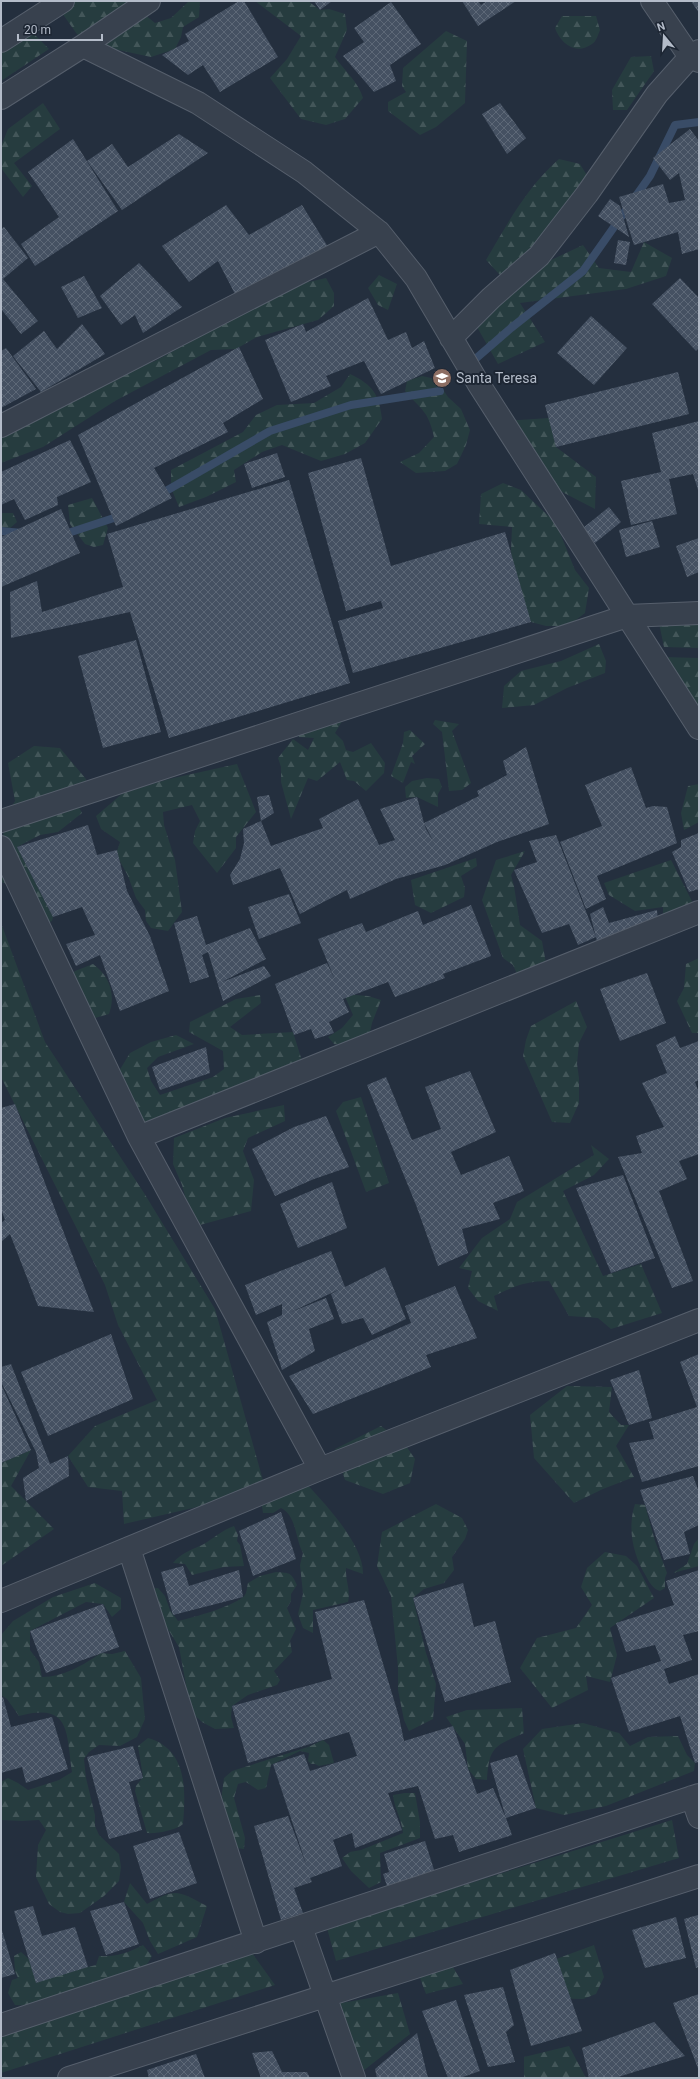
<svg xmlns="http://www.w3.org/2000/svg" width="700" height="2079" viewBox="0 0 700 2079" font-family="Roboto,sans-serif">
<defs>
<pattern id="forest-firs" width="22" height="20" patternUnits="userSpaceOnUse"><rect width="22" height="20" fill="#263c3f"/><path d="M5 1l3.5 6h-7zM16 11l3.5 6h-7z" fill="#435659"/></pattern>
<pattern id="building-cross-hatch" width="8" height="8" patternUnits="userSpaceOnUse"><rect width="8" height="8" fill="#455162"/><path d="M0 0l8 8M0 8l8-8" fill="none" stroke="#5d6877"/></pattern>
</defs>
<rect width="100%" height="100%" fill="#242f3e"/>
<path fill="url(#forest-firs)" d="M76,1h58l-55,36 -17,-24z
M189,1h11l-1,16 -16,10 -2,10 -6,12 -24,8 -47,-10 5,-25 30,-12 16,13 16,-5z
M255,1h53l12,9 9,-1 16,5 2,16 -12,27c9,13 24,26 28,41l-18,21 -19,6 -25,-6 -31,-41 17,-19 14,-23z
M562,16h34l4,14c-2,5 -4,12 -8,14 -16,12 -32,-1 -37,-16z
M31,31l18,18 -48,32v-30z
M446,31l21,10 -2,62 -29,24 -16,8 -32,-24v-9l18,-10 -4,-6 1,-18z
M651,56l3,15 -27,39h-14l-1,-20 19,-33z
M43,103l17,26 -46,34 18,23 -9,11 -22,-29v-22l7,-17z
M559,159l21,5 8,13 -57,86 -31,12 -14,-15c21,-36 41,-73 73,-101z
M644,242l28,16 -6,18 -40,13 -106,14 25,39 -47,22 -21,-37 38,-50 68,-32 16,23 32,4z
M379,275l18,9 -9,26 -10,-5 -10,-17z
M326,278l8,15v13l-16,14 -61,17 -21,12 -25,1 -96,51 -72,46 -42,16v-29l127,-63 27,-10 140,-76z
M350,374c23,11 29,20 32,45l-17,24 -20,11 -24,7 -39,-16 -20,7 -28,18 2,12 -30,15 -27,10 -8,-19v-18l72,-38 13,-17 21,-10 37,-2 27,-16z
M422,376l14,3 12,18 13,12 9,21 -4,15 -9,19 -12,7 -29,2 -16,-11 19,-9 15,-16c-6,-27 -12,-26 -29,-46l2,-10z
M549,418l7,29 40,30 -1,32 -52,-27 -40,-61z
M503,483l18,7 35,33 19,47 14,18 -4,25 -17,13h-22l-15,-4 -14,-29 -6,-42 1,-24 -33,-3 2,-30z
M92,498l16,30 -5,17 -9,2 -9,-3 -15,-20 -2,-19z
M1,513h12l4,9 -16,14z
M659,623h40v25l-35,-1z
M599,644l7,17 -1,12 -38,15 -33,17 -32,3 2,-22 17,-15 40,-10z
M663,657l36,1v53z
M347,713l-12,20 8,8 3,9 7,2 18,-9 14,20 -1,10 -18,18 -12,-10 -7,-1 -7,-18 -23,19 -9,-3 -17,41 -10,-37v-15l-3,-9 15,-19 15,11 6,-12 -15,-1 -3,-9z
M435,720l24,4 -7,7 19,52 -9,7 -13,1 -7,-59 -9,-8z
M410,730l15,14 -13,12 3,8 -4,-2 -8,21 -12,-7 12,-33 1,-11z
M34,746l26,2 26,31 1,14 -13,5 8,15 -24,19 -18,3 -23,12 36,70 -1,4 -11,5 -31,-41 -9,-3 3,-62 11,-19 -7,-38z
M237,764l19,48 -20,25v11l-19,25 -24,-30 2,-12 5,-10 -8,-16 -29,7 1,13 11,35 7,52 -14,19 -17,-3 -5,-7 -1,-11 -9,-12 -8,-22 -12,-22 4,-12 -19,-13 -5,-13 27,-23 46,-14z
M427,778l12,1 3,8 -4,7v13l-21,-10 -11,1 -1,-11 7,-6z
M699,784v38l-15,8 -3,-17 7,-27z
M525,851l-14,24 3,11 6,39 22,16 5,28 -30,5 -4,-9 -10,-7 -21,-58 14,-40z
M476,858l1,8 -16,10 4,12 -1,9 -33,16 -16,-8 -4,-25z
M671,860l24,47 -32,11v-11l-28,4 -26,-16 -5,-12z
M1,923l44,119 99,151 71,116 51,182 -142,33 -2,-33 -34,-4 -20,-31 27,-30 62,-26 -39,-75 -13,-40 -104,-208z
M699,958v75h-7l-15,-32 7,-13 2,-24z
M93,964c17,12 23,31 16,50l-14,4 -9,-4 -15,-38 4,-5z
M344,994l24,2 13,4 -9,23 -3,14 -16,9 -19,-2 -6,-7 14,-9 11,-13z
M260,995l1,8 -31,24 12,8 51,-3 10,32 -157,59 -12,-6 -15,-46 11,-18 21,-11 25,-7 18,9 -36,13 -11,11 4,13 9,14 53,-18 11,-8 -1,-18 -34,-19 1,-10 46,-23z
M576,1001l11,26 -8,16 -2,21 2,14v25l-9,20 -18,-1 -29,-66 3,-16 5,-14z
M361,1097l28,86 -23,9 -30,-81 7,-9z
M284,1105l1,16 -37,17 -5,13 11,29 -3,31 -51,14 -12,-18 -6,-22 -9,-21 1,-26 51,-20z
M591,1145l18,14 -15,16 -31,16 40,85 38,-12 21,49 -51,16 -13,-11 -29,-2 -20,-35c-23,0 -34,5 -55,15l4,15 -20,-10 -10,-13 4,-17 -13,-3 23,-30 28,-19 7,-17 77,-47z
M567,1386l45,1 -3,25 12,13h8l-13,21 18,31 -31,12 -29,14 -40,-45 -4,-43z
M381,1426l23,17 11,16 -5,24 -27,11 -38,-14 -10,-31z
M31,1450l-20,36 43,43 -53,37v-103z
M299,1476c21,22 65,67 64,98l-17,-6c-1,12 5,22 2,34l-35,8v23l-10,-5 -5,-14 5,-20 -3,-29 3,-12c-8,-14 -6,-37 -22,-45l-8,5h-10l-2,-13z
M436,1504l26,14 6,12 -3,9 -13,18 2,13 -10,13 -20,6 -11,9 13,55 10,31 -3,35 -24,12 -5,-11 -6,-30v-22l-7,-72 -14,-30 5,-34z
M635,1504l10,1 10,36 12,32 -2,5v10l-5,3c-7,-2 -11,-9 -14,-15 -13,-21 -19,-48 -11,-72z
M234,1526l4,9 -1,6 3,4 4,21 -20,1 -32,8 -7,-11 -12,-1c8,-10 18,-13 29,-18 11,-6 20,-15 32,-19z
M699,1538v28l-26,7 14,-9 7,-20z
M605,1552l21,4 11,10 17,32 -44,30 7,27 -7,27 -24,-6 2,14 -36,18 -32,-40 17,-30 39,-10 16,-23 -11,-18 6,-19z
M276,1572c14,1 15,0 21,13l-6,9v7l-4,7 9,21 -6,12 2,11 -18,19 6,9 -3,5 -29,10 -16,11 -1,11 3,11 -19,1 -13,-7 -11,-10 -12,-65 -21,-34 -9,-24 9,-1 7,8 5,14 8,11c14,-3 60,-16 67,-26 2,-3 2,-9 3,-12l12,-7z
M95,1583l26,15v11l-9,8 -9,-13 -17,-2 -56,29v19l9,12 3,15c22,0 41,-12 59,-24l11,1 13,-3 16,27 4,41 -8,18 -17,9 -21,-1 -10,7 -5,7 2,19 9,37v11l4,9 20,19 2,13 -2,14 -15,15 -24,17 -12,1 -8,-2 -11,-8 -13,-27 2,-32 8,-15 -7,-10 -17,1 -21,-1v-38l7,-4 10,5 10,7 31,-10 13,-8c-6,-40 -1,-70 -53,-56l-12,-17 -6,-4v-60l12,-14 40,-24z
M522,1708l2,25c-29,13 -35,13 -37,47l-11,-1 -8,-10 -3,-25 -19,-27 21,-7z
M583,1723l36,10 11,13 18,-9 30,-1 9,19 8,8 -1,8 -88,35 -42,9 -28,-7 -13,-59 19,-20z
M148,1738c39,11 38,51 35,86 -6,6 -27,10 -36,9l-12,-42 1,-5 7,-9 -5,-31z
M323,1740l6,5 5,18 -15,3 -4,-2h-4l-3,-3 1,-8 -9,-2 -29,14 -5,23 -8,2 -12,-8 -8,2 -4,14 11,40 -1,11 -8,-1 -15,-48 3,-22 8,-7 76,-24z
M405,1793h10l5,29v16l-40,15 1,29 -12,6 -18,-17 -9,-13 8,-6 11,-2 42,-17c-1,-13 -9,-25 -10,-38z
M672,1820l7,38 -343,103 -9,-33z
M130,1883l17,21c30,-17 31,-13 60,2l-10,31 -39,17 -8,-13 -7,-18 -19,-21z
M143,1945l9,11 -7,12 -112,38 -18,-1 -7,-12 4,-13 6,-2 -3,-7 -1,-15 7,-4 8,7 59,8 8,-2 3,-9c17,1 29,-3 44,-11z
M594,1945l10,32 -8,17 -13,5 -42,-1 7,-36z
M252,1953l23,32 -274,88v-40z
M447,1957l16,27 -37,10 -9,-24z
M398,1993l12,41 -52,41 -28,-70z
M569,2046l17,32h-62v-21z"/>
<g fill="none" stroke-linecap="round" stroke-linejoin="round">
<path stroke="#394c67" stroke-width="8" d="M473,361l38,-33 72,-57 67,-95 25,-51 24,-3
M159,495l111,-64 81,-26 89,-14
M1,531l21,2
M62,535l61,-20"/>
</g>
<path fill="url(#building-cross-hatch)" d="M239,1h5l34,56 -58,35 -17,-27 -15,10 -26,-20 27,-14 -4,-7z
M314,1h18l-12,9z
M462,1h16l3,4 6,-4h29l-38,25z
M691,1h8v12z
M391,2l30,42 -31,21 6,16 -22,11 -31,-36 21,-14 -10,-14z
M500,103l26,35 -19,16 -25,-40z
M690,129l9,12v108l-17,5 -4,-22 -44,13 -15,-48 44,-13 6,19 16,-3 -6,-27 -9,7 -17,-22z
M179,134l29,19 -86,57 -35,-49 25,-17 16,23z
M73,139l45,72 -83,55 -14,-22 38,-27 -31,-45z
M610,199l10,7 9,31 -31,-21z
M226,205l23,30 53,-30 26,42 -91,51 -19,-37 -29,21 -27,-36z
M4,227l24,31 -25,21 35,42 -17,13 -20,-25v-80z
M618,240l12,2 -4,23 -12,-2z
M139,263l43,44 -39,26 -8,-18 -14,10 -21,-29z
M84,276l18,32 -24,10 -17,-31z
M680,278l19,20v50l-3,3 -44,-47z
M368,298l20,42 18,-8 6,16 12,-7 11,27 -54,26 -17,-33 -38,15 5,10 -40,16 -26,-62 38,-16 3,8z
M591,316l36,32 -33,37 -37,-32z
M82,324l23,30 -64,38 -28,-36 31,-25 13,18z
M239,347l24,52 -40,24 5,9 -74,36 18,30 -56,28 -38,-91z
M6,348l30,41 -35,19v-57z
M678,372l11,42 -133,33 -11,-42z
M699,421v72l-6,-19 -24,5 8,35 -46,11 -10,-44 40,-9 -9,-39z
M70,440l21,42 -34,15 1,8 -33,15 -11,-21 -13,6v-33z
M277,453l8,24 -33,11 -8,-24z
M361,458l30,108 114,-34 26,90 -178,51 -15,-52 45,-13 -2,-7 -35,10 -38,-138z
M289,480l61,203 -181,55 -39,-126 -119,26 -1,-46 27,-11 5,31 81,-25 -16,-53z
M609,507l12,15 -26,21 -12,-15z
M61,509l19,44 -79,34v-50z
M652,521l8,26 -34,10 -7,-27z
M699,538v34l-12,5 -11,-31z
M136,640l25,92 -58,16 -25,-92z
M526,747l23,77 -52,18 -52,23 -49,14 -46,20 -3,-9 -47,24 -20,-46 -47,17 -3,-10 10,-16 4,-16 -1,-14 18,-8 10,25 52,-18 -4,-9 39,-20 21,46 16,-5 -15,-31 37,-12 7,26 2,6 8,14 -10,-20 55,-27 -2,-5 30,-16 -4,-14z
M631,767l15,41 7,-2 14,1 10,36 -80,33 9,23 -20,10 -26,-67 42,-16 -17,-41z
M269,795l5,18 -13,8 -4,-24z
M88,825l9,30 20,-5 10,41 23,45 19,55 -49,20 -20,-56 -24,11 -10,-22 29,-9 -13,-28 -29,10 -36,-70z
M699,833v56l-10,3 -17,-40 9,-5v-7z
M556,835l40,102 -18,8 -9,-21 -27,9 -28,-63 23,-8 -8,-21z
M289,894l12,29 -42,16 -11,-32z
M471,905l20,51 -48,18 2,4 -50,19 -7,-15 -45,17 6,13 -20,10 5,11 -19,6 -4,-10 -17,6 -19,-51 52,-21 8,17 -17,-41 44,-16 4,9 52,-21 5,14z
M603,907l6,16 48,-13 1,13 -60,22 -8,-31z
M197,916l9,29 44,-17 16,31 -44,23 42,-16 7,10 -48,25 -15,-49 -6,3 7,22 -19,6 -16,-60z
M647,973l19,50 -46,18 -20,-52z
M675,1036l5,12 19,-7v39l-4,2 4,11v61l-20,7 8,18 -28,12 34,90 -21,7 -54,-131 24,-4 -6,-17 28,-9 -22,-44 25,-10 -11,-28z
M206,1047l4,26 -50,17 -8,-23z
M470,1071l26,61 -45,20 10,23 48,-19 15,35 -31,12 7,16 -38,10 6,24 -30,13 -22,-61 -49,-120 19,-8 26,63 29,-11 -16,-42z
M15,1104l79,208 -56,-6 -28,-72 -9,8v-19l4,-3 -4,-11v-101z
M326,1116l23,51 -35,12 -39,17 -23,-47 42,-22z
M623,1175l32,83 -44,15 -35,-85z
M332,1182l15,46 -49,20 -18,-44z
M331,1251l14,36 40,-20 21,52 -34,16 -9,-17 -21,6 -11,-30 9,-5 -49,23 35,-14 8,21 -25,10 6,22 -33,19 -15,-48 15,-7v-11l-26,11 -11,-30z
M455,1286l22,52 -51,17 5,12 -118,47 -24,-38 122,-53 -6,-17z
M111,1334l22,65 -85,37 -27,-64z
M699,1354v112l-57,16 -13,-39 25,-4 -5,-17 48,-15 -17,-45z
M11,1364l39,100 18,-8 1,20 -43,25 -3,-23 16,-10 -3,-16 -35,-70v-15z
M639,1370l13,48 -23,7 -19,-45z
M1,1384l30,66 -30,13z
M693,1476l6,16v33l-15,7 6,22 -26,6 -24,-70z
M281,1512l15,47 -43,17 -14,-45z
M183,1566l6,20 50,-16 4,27 -70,18 -12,-43z
M699,1570v61l-16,4 9,25 -28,9 5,15 30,-10v88l-4,1 -15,-47 -51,16 -18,-54 50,-17 -6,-16 -29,7 -10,-29 58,-18 -8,-24z
M463,1583l11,44 21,-6 16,61 -66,20 -32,-104z
M364,1600l35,117 5,24 49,-15 24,68 16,-6 13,30 -16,-55 27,-8 19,53 -30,10 6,17 -53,17 -6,-17 -18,4 -17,-53 -30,7 14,37 -47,18 -3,-15 -19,7 9,26 -32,12 2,4 -18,6 9,25 -22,7 -27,-94 34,-10 19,51 -34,-103 31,-10 6,17 47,-15 -8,-24 -101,31 -16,-57 100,-27 -17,-67z
M103,1604l16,43 -73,26 -16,-42z
M3,1697l8,30 41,-10 16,52 -42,14 -4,-16 -21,6v-75z
M133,1746l10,32 -14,4 13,48 -33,9 -22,-82z
M179,1832l18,51 -47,16 -17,-53z
M425,1841l10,32 -47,16 -5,-15 6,-2 -5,-18z
M124,1902l15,42 -33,11 -16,-44z
M33,1906l9,30 33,-9 13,40 -52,16 -22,-72z
M698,1915l1,52 -3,1 -12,-49z
M676,1917l10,41 -41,10 -13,-38z
M1,1927l14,47 -14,4z
M555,1953l27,78 -51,15 -21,-76z
M503,1987l11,38 -8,7 9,30 -27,5 -24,-72z
M699,1994v77l-26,-68z
M456,2000l24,71 -20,7h-12l-26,-67z
M654,2022l31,34 -70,22h-26l-7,-30z
M417,2033l11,45h-51l-2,-9z
M272,2051l10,21h25l3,6h-49l-9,-25z
M196,2054l9,24h-56l-2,-8z"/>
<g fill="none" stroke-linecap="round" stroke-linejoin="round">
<g stroke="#565f6c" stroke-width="24">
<path id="minor" d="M652,1l38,56 9,4
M1,41l62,-40
M83,46l115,57 106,69 75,60 37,46 62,105 221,345
M1,98l82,-52 66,-45
M451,338l40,-40 48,-42 48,-62 70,-100 33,-37 9,-6
M1,426l378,-194
M1,821l626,-205 72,-3
M1,847l138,290 181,332
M139,1137l560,-225
M129,1548l127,394
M1,1601l319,-132 379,-149
M692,1797l7,20
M301,1927l53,151
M1,2025l698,-230
M69,2078l630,-202"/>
</g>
<use href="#minor" stroke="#38414e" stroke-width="22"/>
</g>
<defs>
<g id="school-disc" transform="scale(1)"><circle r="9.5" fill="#8d6e63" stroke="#1d2633"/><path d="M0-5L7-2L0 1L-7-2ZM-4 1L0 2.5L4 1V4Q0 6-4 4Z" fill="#fff"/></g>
</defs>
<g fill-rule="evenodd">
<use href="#school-disc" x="442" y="378"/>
</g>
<g text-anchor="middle" stroke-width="4" stroke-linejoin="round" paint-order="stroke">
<g font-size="14" fill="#b4bcc9" stroke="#1d2633" text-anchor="start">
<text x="456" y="383">Santa Teresa</text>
</g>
</g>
<rect width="700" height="2079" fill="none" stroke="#b4bcc9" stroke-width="4"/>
<g transform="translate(664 36) rotate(342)" stroke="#1d2633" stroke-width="3" paint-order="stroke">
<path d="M0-3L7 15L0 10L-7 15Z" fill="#b4bcc9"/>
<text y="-6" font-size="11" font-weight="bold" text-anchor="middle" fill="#b4bcc9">N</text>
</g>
<path d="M18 34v6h84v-6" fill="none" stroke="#b4bcc9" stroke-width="2"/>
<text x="24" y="34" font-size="12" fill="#b4bcc9" stroke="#1d2633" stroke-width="3" paint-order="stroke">20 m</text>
</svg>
